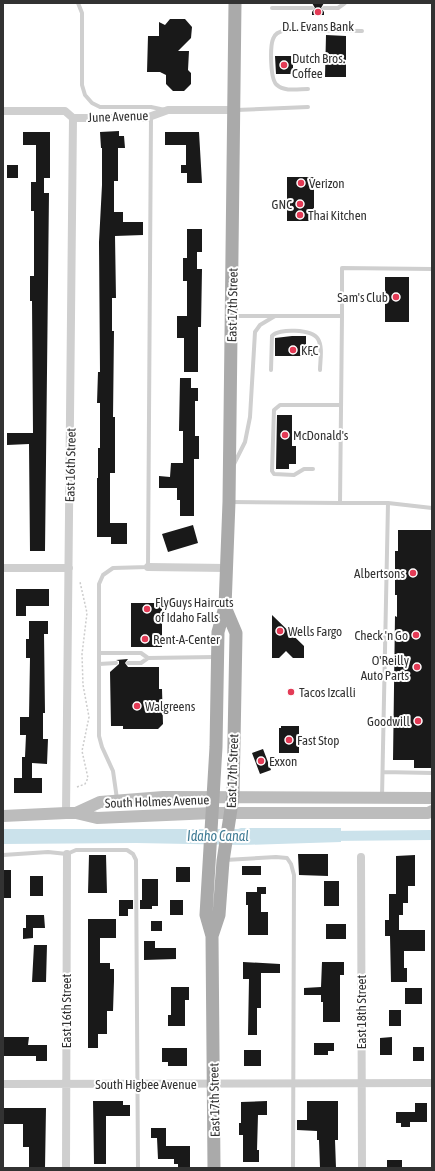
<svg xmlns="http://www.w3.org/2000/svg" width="435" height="1171" viewBox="0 0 435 1171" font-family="'Asap Condensed',sans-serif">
<rect width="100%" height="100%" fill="#fff"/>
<path fill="#cbe2eb" d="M241,828h100v14l-98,3 -107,-2 -133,1v-15h235z"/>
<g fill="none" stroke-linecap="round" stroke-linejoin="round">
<path stroke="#cbe2eb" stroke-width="10" d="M329,836l103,-1"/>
</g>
<path fill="#191919" d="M312,3h12l-3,5 3,4v3h-12v-3l3,-4z
M170,19h15l7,8 -1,11 -13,13h11l-1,19 3,3v11l-7,7h-11l-7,-7v-9l-6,-3h-13l1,-36h11v-14l6,3z
M326,35l20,1v41h-21z
M275,56h18v18h-17z
M119,131v5h5l1,12h-7v33h-4v31h9v10h20v13l-28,1 1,62h-4v33h2l-1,86h2v56h-5v50h17v21h-16v-7h-14v-59h1v-30h2v-45h-3l1,-31h2l-1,-130 3,-57v-37h-1l-1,-16z
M23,132h27v46h-6v15h5l-4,358h-15l-1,-107 -22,1v-12h26l-1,-132h-2v-25h4v-65h-3v-29h5v-37h-13z
M165,132h34l3,51h-15v-10h-6v-8h5v-20h-21z
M7,165h11v13h-11z
M287,177h27v44h-27z
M187,229h15v23h-5v17h5l-1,58h-3v45h-14v-34h-7v-22h10v-35h-4v-23h4z
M385,277h24v45h-24z
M292,336h14v9h7v11h-38v-18z
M180,378h11v10h7v13h-3v35h4v23h-5v57h-14v-16h-3v-12h-18v-12l11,1 1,-14h12v-32h-4z
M277,415h15v31h4v18h-7v5h-13z
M193,525l5,18 -30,9 -6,-18z
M398,530h34v238h-18v-8h-21l2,-144 2,1v-22h-2v-44h3z
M16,589h33v17h-23v10h-10z
M131,603h31v44h-31z
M272,615l32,31v12h-11l-7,-7 -7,7h-7z
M29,621h19v13h-4l1,79h-2v26h5l-1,25 -15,-1v15h10v15h-28v-15h8v-21h3l1,-22h-6v-18h9l1,-59h-4v-19h3z
M128,659l-3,4 3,4h31v22h3l1,35 -5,5h-35v-3h-12l-1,-54 9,-8v-3l-3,-1z
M281,726h18v27h-20v-25h2z
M263,749l8,21 -11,4 -8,-21z
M298,854h30v22l-29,-1z
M89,855h17l1,38h-19z
M415,855v31h-7v17h-5v12h-4v15h26v21h-21v17h3v14h-16l-1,-46h-5v-16h4v-26h7v-38z
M242,866h19v9h-19z
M176,867h14v15h-14z
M3,870h8v28h-8z
M30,876h13v20h-13z
M142,879h16v27h-6v3h-12v-9h2z
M324,881h15v25h-15z
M257,887h9v7h-5v18h7v23h-20v-30h-2v-13h11z
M119,900h14v9h-5v7h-9z
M170,900h13v15h-13z
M26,915h18l1,13h-12v10l-10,1v-11h3z
M88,919h28v19h-16v25h10v6h4v12l-1,30h-6v23h-9v14h-10z
M151,921h11v10h-11z
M326,924h20v15h-20z
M144,941h11v7h21v11l-32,1z
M34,945h13l-1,37h-14z
M243,962l37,2v9h-19v35h-4v27h-9l1,-56h-6z
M322,962h22v13h-4v47h-17v-20h-2v-7h-17v-7l17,-1z
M171,987h18v13h-4v26h-17v-11h3z
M405,988h17v16h-17z
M389,1010h12v16h-12z
M3,1037h26l-1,8h19v16h-11v-5h-33z
M392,1037v18h-12v-17z
M314,1043h20v8h-6v4h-14z
M413,1047h11v14h-11z
M162,1048h25v18h-19v-4h-6z
M244,1050h17v16h-17z
M93,1101h30v4h7v11h-24v48h-12z
M267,1101v14h-9l-1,35h2v12h-16v-27h-4v-12h2v-21z
M307,1101h31v39h-3l1,28h-16l-1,-28h-2v-9l-20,-1v-10h10z
M415,1103h12v19h-17v5h-9v-4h-5v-11h19z
M3,1108h43l-1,60h-16v-21h-6v-23h-20z
M151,1128h15v18h24v22h-12v-4h-4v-5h-16l-1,-21h-6z
M387,1160h15v8h-15z"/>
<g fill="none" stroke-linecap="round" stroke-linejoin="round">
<path stroke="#ccc" stroke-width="1.5" stroke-dasharray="2 2" stroke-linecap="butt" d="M77,787l8,-3 3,-6 -6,-27 7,-34 -6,-32 -1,-31 5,-41 -7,-31"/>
<path stroke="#cfcfcf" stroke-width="4" d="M78,3l4,10v72l3,10 7,8 8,4h51l14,3
M272,8h40
M324,8h14l7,-5
M308,89c-9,0 -24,3 -31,-4 -7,-5 -7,-38 -4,-46 2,-6 6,-7 12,-9l77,1
M236,110l72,-3
M233,316h109l-2,187h48l-6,294
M342,316v-48l90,1
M271,370l1,-34c6,-8 40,-7 46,3 5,8 2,22 2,31
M234,464l11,-22 5,-25 5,-85 5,-7 15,-9
M313,469h-9l-10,6 -20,-1 -2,-3 2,-61 6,-5h61
M230,502l110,1
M388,503l44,5
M99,653v-69l4,-9 10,-7 35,-1 3,-450
M128,663h13l7,-5
M99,664l17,-1
M383,772l49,1
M117,799l-4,-28 -11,-24 -3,-11v-83h42l7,5 67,-1
M3,855l45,-3 19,2 9,-4h51l6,4 3,6 2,308
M225,860l51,-3 11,1 4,6 3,11 -1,293"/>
<path stroke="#cfcfcf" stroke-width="8" d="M3,111h62l8,7h73l22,-8h66
M148,567l78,1
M3,568h66
M66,813l7,-695
M361,857l1,311
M3,1084l429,-1
M66,1168l1,-314"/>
<path stroke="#bcbcbc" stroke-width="12" d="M76,813l24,-11 63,-5 269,1
M3,816l63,-3h10l21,5 115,-5h216l4,-2"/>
<path stroke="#aaa" stroke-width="13" d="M212,936l7,-21 4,-54 10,-65 3,-163 -11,-26
M214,1168l-2,-232 -6,-21 10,-168 2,-115 7,-25 4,-105 6,-499"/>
</g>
<g fill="#e33b56" stroke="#fff" stroke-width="1.5">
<circle cx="318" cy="12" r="4"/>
<circle cx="284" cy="65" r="4"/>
<circle cx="301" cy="183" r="4"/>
<circle cx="300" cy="204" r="4"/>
<circle cx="300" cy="215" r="4"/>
<circle cx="396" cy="297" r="4"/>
<circle cx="293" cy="350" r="4"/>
<circle cx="285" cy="435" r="4"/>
<circle cx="413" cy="573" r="4"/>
<circle cx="147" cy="609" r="4"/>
<circle cx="280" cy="631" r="4"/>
<circle cx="416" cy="635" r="4"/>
<circle cx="145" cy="639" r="4"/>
<circle cx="417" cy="667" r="4"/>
<circle cx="291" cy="692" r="4"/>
<circle cx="137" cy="706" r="4"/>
<circle cx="418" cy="721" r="4"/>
<circle cx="289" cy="740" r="4"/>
<circle cx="261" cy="761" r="4"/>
</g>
<g text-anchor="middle" stroke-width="4" stroke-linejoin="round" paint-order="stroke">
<g font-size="13" fill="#323232" stroke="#fff" text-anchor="start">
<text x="318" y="31" text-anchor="middle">D.L. Evans Bank</text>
<text x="292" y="63">Dutch Bros.<tspan x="292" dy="15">Coffee</tspan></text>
<text x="309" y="188">Verizon</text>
<text x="292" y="209" text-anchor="end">GNC</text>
<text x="308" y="220">Thai Kitchen</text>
<text x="388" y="302" text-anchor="end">Sam's Club</text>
<text x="301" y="355">KFC</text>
<text x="293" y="440">McDonald's</text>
<text x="405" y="578" text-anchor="end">Albertsons</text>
<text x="155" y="607">FlyGuys Haircuts<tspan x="155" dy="15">of Idaho Falls</tspan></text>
<text x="288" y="636">Wells Fargo</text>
<text x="408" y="640" text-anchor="end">Check 'n Go</text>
<text x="153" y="644">Rent-A-Center</text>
<text x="409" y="665" text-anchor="end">O'Reilly<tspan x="409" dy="15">Auto Parts</tspan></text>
<text x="299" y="697">Tacos Izcalli</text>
<text x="145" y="711">Walgreens</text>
<text x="410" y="726" text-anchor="end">Goodwill</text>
<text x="297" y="745">Fast Stop</text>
<text x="269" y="766">Exxon</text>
</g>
<g font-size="13" fill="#323232" stroke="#fff">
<text transform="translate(118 116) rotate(-2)" y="5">June Avenue</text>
<text transform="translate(232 305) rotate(-89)" y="5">East 17th Street</text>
<text transform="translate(70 465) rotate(-89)" y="5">East 16th Street</text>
<text transform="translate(232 771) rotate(-88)" y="5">East 17th Street</text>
<text transform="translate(157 801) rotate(-2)" y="5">South Holmes Avenue</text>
<text transform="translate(66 1011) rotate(-90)" y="5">East 16th Street</text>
<text transform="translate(361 1012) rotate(-90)" y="5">East 18th Street</text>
<text x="146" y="1089">South Higbee Avenue</text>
<text transform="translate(214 1100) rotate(-91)" y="5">East 17th Street</text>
</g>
<g font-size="14" font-style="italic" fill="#407b94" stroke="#fff">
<text x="218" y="841">Idaho Canal</text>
</g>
</g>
<rect width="435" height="1171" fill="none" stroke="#323232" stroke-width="8"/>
</svg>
